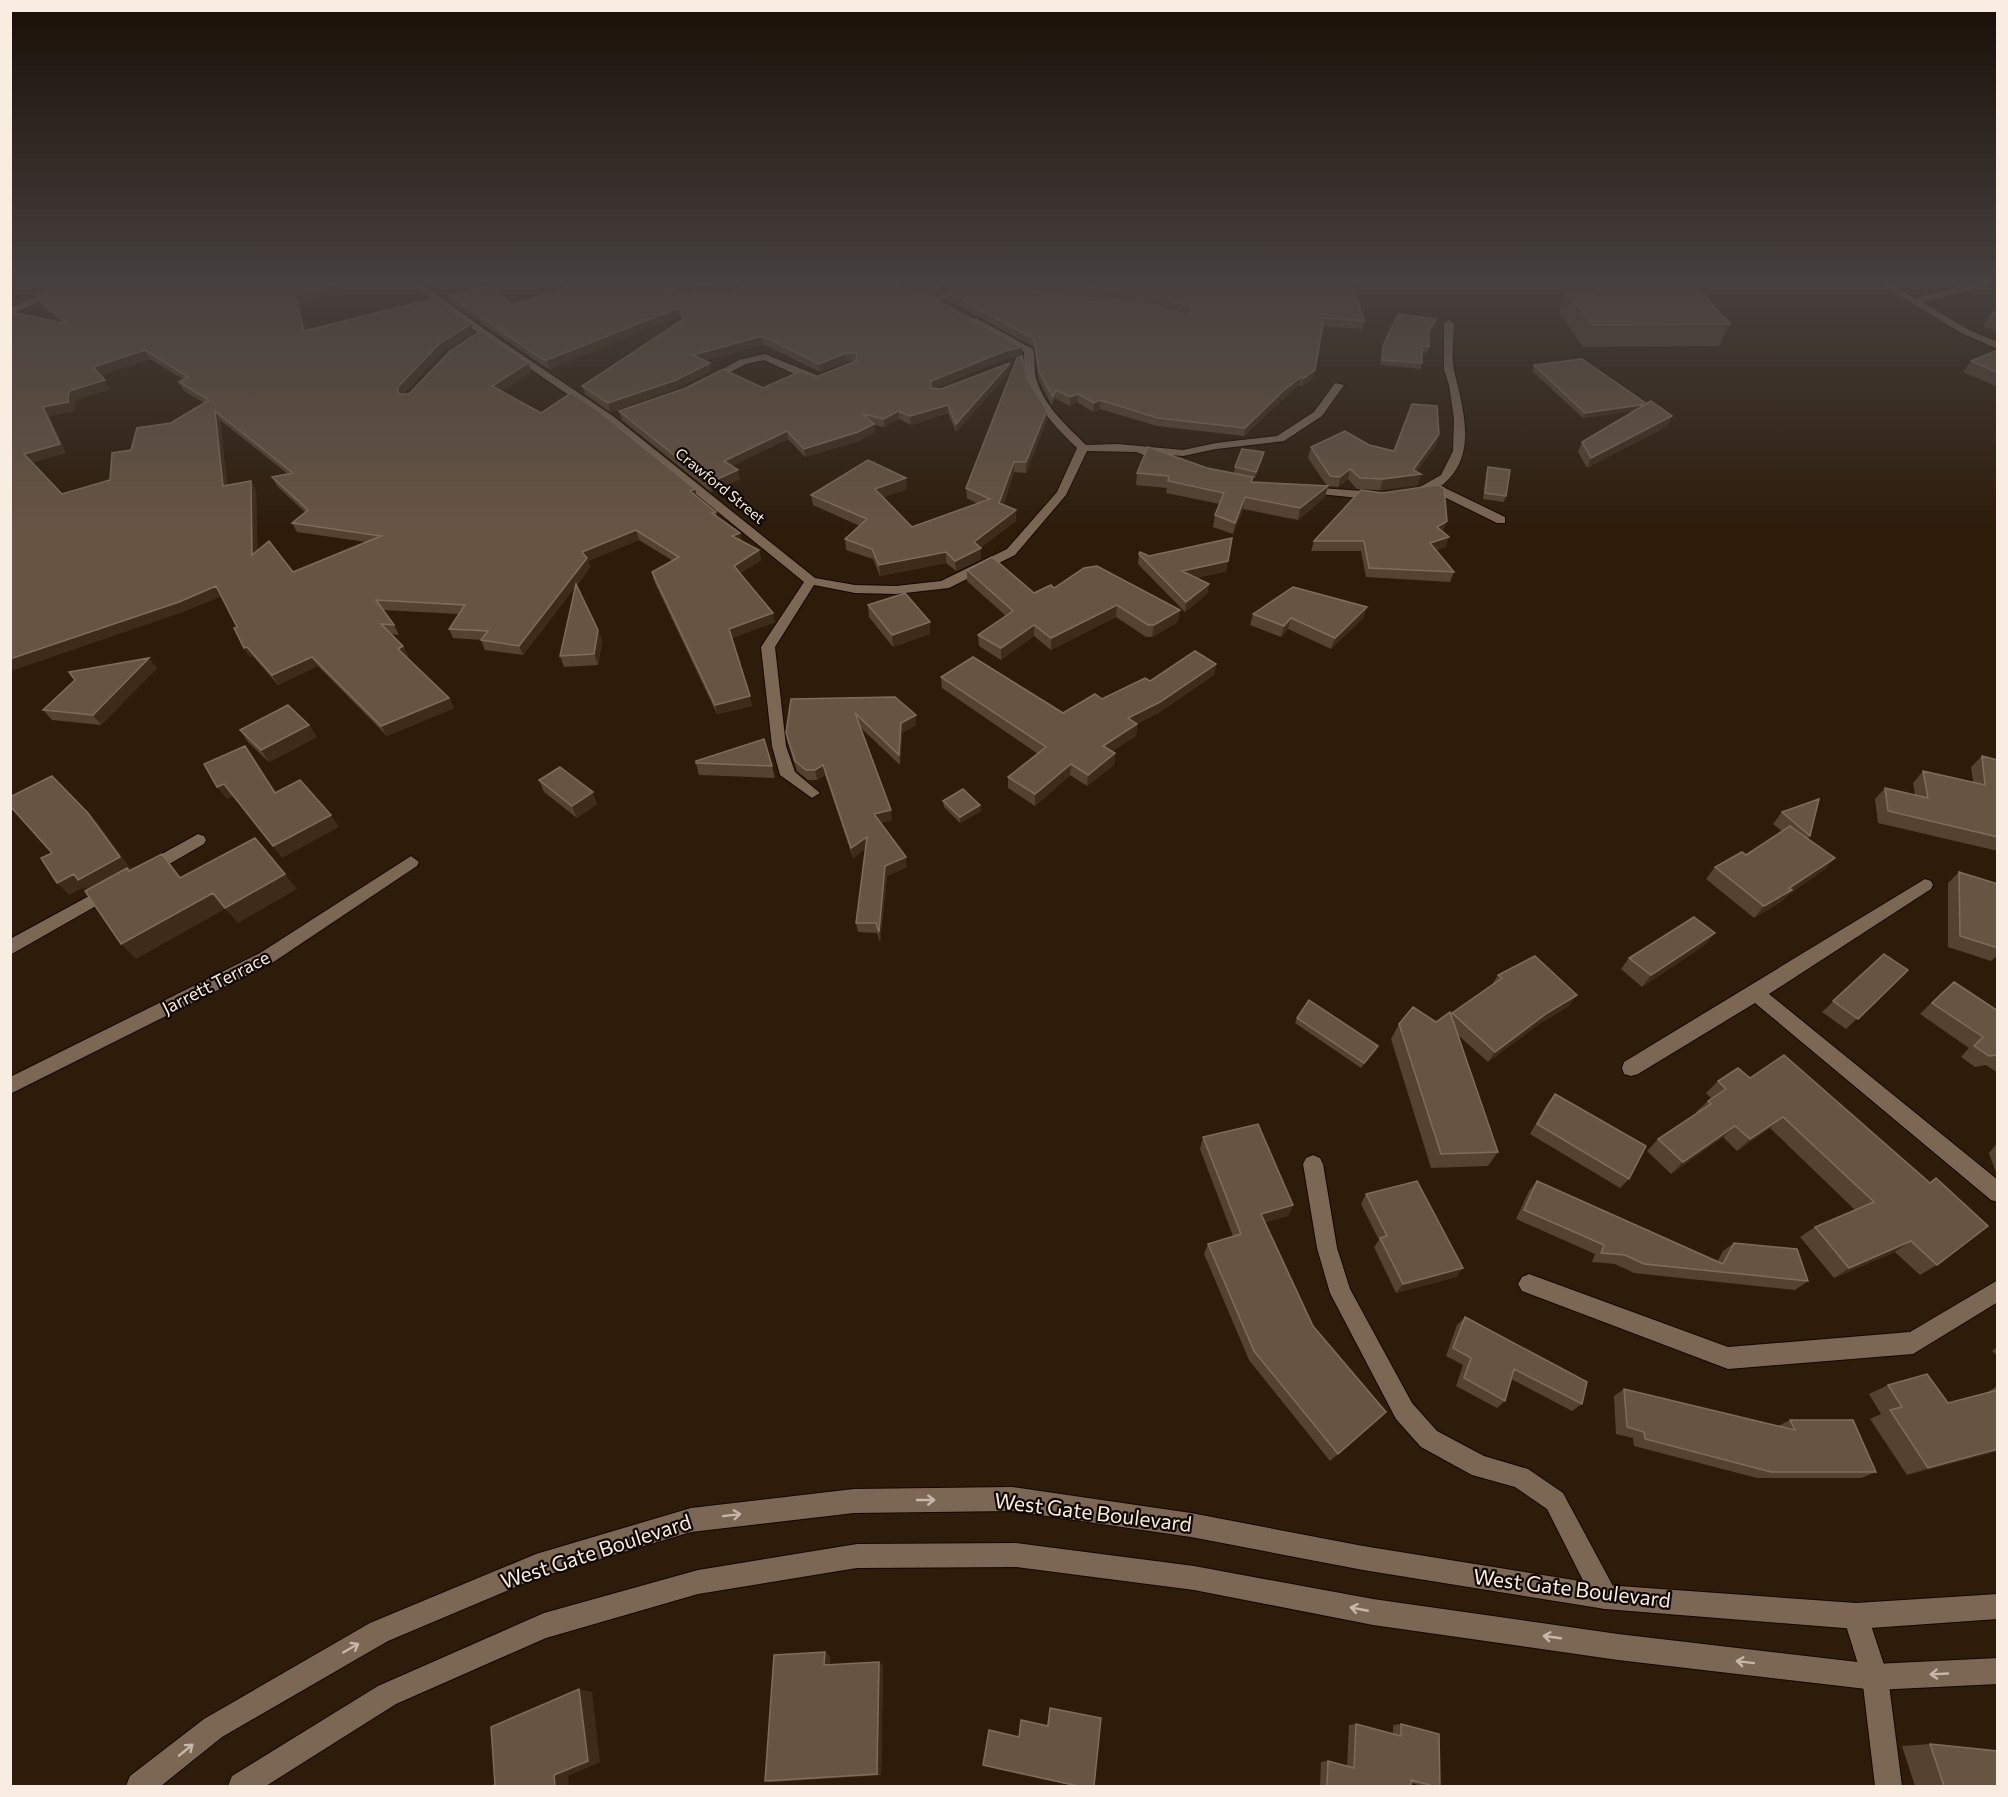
<svg xmlns="http://www.w3.org/2000/svg" width="2008" height="1797" viewBox="0 0 2008 1797" font-family="Commissioner,sans-serif">
<rect width="100%" height="100%" fill="#2d1c0a"/>
<g fill="none" stroke-linecap="round" stroke-linejoin="round">
<g stroke="#150600" stroke-width="2">
<path id="minor" d="M406,279h10l71,52 126,85 202,162 40,7 41,1 45,-5 66,-32 50,-57 20,-44c-28,-28 -54,-53 -53,-96l-54,-30v-4h6l57,31c3,10 0,22 4,32 8,26 30,45 49,64l32,-1 65,6 33,-7 61,-7 37,-24 21,-29 9,2 -22,31 -38,25 -68,8 -33,7 -23,-2 13,7 -6,3 -31,-12 -49,-1 -21,44 -51,60 -66,33 -53,6 -41,-1 -41,-8 -39,62 11,99 9,26 25,21 -8,5 -32,-23 -8,-29 -11,-99 43,-65 -199,-162 -124,-85z
M646,279h11l33,17 -5,3 -13,-3z
M1871,279h11l33,19 73,-19h10l-14,8 -62,15 47,28 29,12v7l-35,-15z
M966,284l5,3 -2,2 -32,13 -8,-2z
M1449,320l5,3c0,15 -3,32 0,47 9,39 25,87 -13,116l64,31v6h-8l-65,-32 -15,4 -6,-3 30,-17 12,-24 1,-32 -5,-34 -5,-15v-47z
M765,354l59,24 -4,4h-8l-48,-22 -18,4 -34,18 -9,-2 36,-20z
M1304,487l75,5 6,4 -6,4 -79,-8v-4z
M198,834l6,2 2,4 -2,4 -52,30h-12l-2,-4 2,-4z
M411,856l8,6 -2,4 -145,97 -262,131v-17l250,-124z
M1925,879l6,2 2,4 -2,4 -162,105 229,186v22l-7,-2 -236,-197 -117,71 -7,2 -7,-2 -2,-6 2,-6z
M111,884l6,2 2,4 -2,4 -107,61v-16z
M1313,1155l7,3 3,6 14,84 13,41 62,114 25,28 47,25 44,13 35,24 51,95 3,9 -3,9 -9,3 -9,-3 -49,-97 -32,-22 -43,-12 -51,-28 -25,-28 -66,-126 -13,-45 -14,-84 3,-6z
M1529,1274l199,73 182,-15 88,-52v22l-85,52 -185,15 -206,-78 -4,-7 4,-7z
M1856,1603l9,4 23,70 14,109h-27l-13,-109 -19,-61 4,-9z"/>
</g>
<g stroke="#150600" stroke-width="2">
<path id="tertiary" d="M75,279h11l-76,36v-7z
M1012,1487l179,26 172,33 242,39 251,18 142,-9v25l-142,10 -251,-20 -242,-39 -172,-33 -179,-26 -158,2 -163,19 -154,46 -149,63 -166,96 -61,49h-35l4,-10 74,-57 166,-96 166,-69 155,-46 163,-19z
M1016,1543l178,23 179,33 245,35 257,30 123,-6v26l-123,6 -257,-30 -245,-35 -179,-35 -178,-23 -159,1 -159,26 -152,44 -150,66 -130,82h-38l4,-10 146,-90 166,-73 154,-43 159,-26z"/>
</g>
<use href="#minor" fill="#7c6754" fill-rule="evenodd"/>
<use href="#tertiary" fill="#7c6754" fill-rule="evenodd"/>
</g>
<path fill="#554331" fill-rule="evenodd" d="M26,279h359l-86,26 7,25 165,-6 3,9 -32,19 -39,42h6l119,-31 3,9 -30,19 40,22 154,76 2,7 19,16 1,4 24,25 18,9 2,10 -21,13 35,49 -43,16 20,68 -35,8 -63,-133 -2,-9 21,-11 -34,-21 -51,21 2,6 -13,18 21,45 4,11 -4,24 -34,2 -4,-11 15,-69 -52,68 -38,-5 -4,-10 -28,-2 -4,-9 10,-15 -76,-4 11,15 5,10 -8,-1 12,12 5,10 -2,1 43,41 5,10 -67,28 -69,-70 -40,19 -25,-29 -3,1 -6,-9 -7,-21 -16,-31 -36,15 -175,60v-359l52,11 -22,-20 -5,-8 26,-10 -1,-2 -8,4zM150,359l33,20 -4,3 5,9 20,12 -33,20 -40,27 -21,30 -48,14 -30,-32 34,-9 -17,-37 25,-5 1,-11 35,-11 -10,-14zM220,420l68,54 -16,3 5,9 28,26 -13,11 5,9 69,10 -73,30 -36,-21 -1,-61 -29,-5z
M564,279h87l4,4 17,7 18,4h9l-42,-15h100l-39,12 -18,3 28,-2 35,-11 5,-2h591l-5,3 10,39 -2,8 -39,-3 -10,52 -11,8 -3,-1 -17,15 -38,36 -87,-10 -57,-17 -7,3 -16,-10 -7,4 -15,-8 -3,8 -13,-26 -5,-33 -87,-47v-8l71,-3 168,25 4,-1 -63,-12 -105,-13 -39,-9 -18,3 -26,12h-12l-40,-14 135,75 -17,4 -70,29 6,1 69,-18 -54,61 -8,-19 -37,12 -12,-6 -15,8 -10,-2 1,7 -16,9 -54,16 -17,-18 -56,27 8,13 -29,13 -89,-72 -3,-9 144,-23 53,-11 39,-16h-8l-27,11 -57,-28 -58,17 5,2 1,8 -33,17 -68,24 -25,-18 -3,-8 100,-66 -2,-4 -130,53 -5,-2 -93,-64 -3,-8 62,10 61,-19z
M1593,281l137,43 -11,22 -136,1 -24,-35 8,-21h22z
M1998,309v23l-15,-6 7,-11z
M1436,319l-1,6 -6,9v13l-2,6 -5,-1v11l-1,6 -41,-4 3,-19z
M1998,350v37l-35,-15 8,-11z
M1534,365l112,39 26,12 -5,10 -80,42 -9,-16 4,-10 52,-31 -51,7 -51,-47z
M1027,379l20,41 -21,53 -12,-1 -11,33 13,5v11l-36,27 1,11 -25,12 -10,-8 -66,13 -7,-17 -27,-9 -1,-11 15,-13 -47,-21 -2,-10 96,-6 -24,8 29,30 66,-23 -11,-6 -1,-10z
M1439,434l-3,11 -20,27 2,13 -38,5 -23,-1 -9,-10 -10,8 -10,-1 -3,11 -27,23 -55,-11 -10,25 -20,-7 2,-12 5,-11 -54,-11 1,-5 -31,-3 1,-12 70,-5 27,5 1,-6 29,-15 -1,6 -8,20h-2l-1,4 75,4 -19,-28 3,-11 58,-2 25,6z
M1488,467l18,29 -2,6 -21,-3 3,-26z
M1447,521l-5,10 4,16 -10,3 18,22 -4,10 -84,-5 -5,-26h-50l3,-10z
M1139,554l10,2 78,15 -31,7 13,6 -2,10 -22,18 -47,-48z
M967,570l67,23 20,-5 124,34 -26,15h-6l-30,-20 -65,33 -17,-14 -33,24 -22,-14 -1,-11 28,-19 -39,-35z
M868,605l62,17v12l-37,13 -24,-30z
M1367,607l-4,11 -32,31 -43,-20 -7,8 -31,-12 3,-11z
M1216,664l-2,11 -56,38 -21,11 -1,12 -24,15 3,2 -1,12 -27,21 -17,-11 -35,31 -27,-18v-11l30,-23 -96,-66 -1,-11 122,36 87,-32z
M157,668l-56,57 -49,-5 -9,-10z
M791,699l125,16v10l-14,8 -2,32 -40,-38 32,93 -12,3 27,44 -20,9 -7,66 -3,-9 -19,-1 -2,-9 9,-74 -12,9 -28,-83 -8,5h-9l-11,-9 -9,-28 -2,-10z
M309,725l8,12 -48,25 -21,-20 -8,-12z
M1982,756l16,4v91l-120,-28 -3,-24 10,-11 30,7 -2,-12 10,-12 50,11 -2,-15z
M696,763l76,3 3,12 -76,-3z
M539,780l58,24 -20,14 -33,-26z
M943,801l37,4 1,6 -21,12 -16,-16z
M1782,812l28,24 -3,3 28,19 -10,11 -36,25 -7,7 -28,17 -48,-39 9,-12 31,-12 36,-24 -9,-7z
M1959,872l39,12v71l-7,6 -43,-14v-64z
M1706,944l-64,43 -21,-18 8,-11z
M1884,954l24,16 -62,59 -24,-17z
M1498,975l71,31 -30,18 -51,38 -30,-27 40,117 -10,14 -57,2 -40,-129 8,-15 37,-2 15,-7 40,-29z
M1954,982l44,29v62l-12,-8 -11,2 -14,-10 8,-9 -49,-34 21,-21z
M1297,1018l81,28 -2,5 -15,17 -66,-45z
M1738,1068l199,197 -17,10 -25,-23 -61,26 -34,-41 15,-10 40,-17 -85,-82 -33,23 -14,-14 -52,37 -24,-23 11,-12 39,-26 -1,-1 15,-14 -5,-5 12,-12z
M1555,1094l74,85 -9,9 -90,-54 17,-30z
M1203,1137l90,68 -5,11 -23,6 48,104 73,86 -8,8 -48,41 -81,-101 -45,-106 4,-10 25,-8 -33,-87z
M1998,1142v30l-3,-2 -6,-17z
M1537,1181l180,81 6,-11 11,-8 74,38 -13,9 -161,-17 -19,-9 -23,-2 3,-8 -79,-35 13,-28z
M1366,1194l97,74 -7,9 -60,16 -22,-46 5,-7 -18,-36z
M1465,1317l117,87 -10,7 -61,-32 -6,22 -8,7 -41,-22 7,-21 -17,-9 11,-31z
M1998,1347v9l-6,-5z
M1888,1385l60,18 40,-11 10,-7v66l-91,24 -37,-56 11,-5 -12,-20z
M1624,1389l154,37 12,-6 86,52 -15,6h-104l-123,-32 -1,-8 -17,-4 -2,-38z
M830,1656v9l49,-3 4,4 -2,109 -109,7 -7,-1z
M1050,1708l44,78h-20l-91,-20v-1l35,-28 29,-12z
M1356,1724l37,10v-9l8,-1 39,62h-17l-12,-3v3h-91l1,-24 7,-1 19,5 2,-41z
M1930,1744l68,42h-83l-13,-40z"/>
<path fill="#3e2c1a" d="M47,279h24l-19,8z
M354,279h31l-86,26 9,34 -4,-8 -9,-35z
M731,279h26l-39,12 -19,3 -2,-8z
M954,279h29l-18,3 -26,12 -1,-8z
M678,308l2,8 -130,53 -3,-9z
M1436,319l-1,6 -7,11 1,-6z
M471,324l3,9 -32,19 -41,43 -3,-1v-7l41,-43z
M762,336l1,8 -68,20 -2,-9z
M1022,347v8l-17,4 -74,31v-9l74,-30z
M145,350l5,9 -51,17 -6,-9z
M846,353l1,8 -27,11 -1,-8z
M528,363l3,9 -36,23 -3,-9z
M710,363l1,8 -33,17 -68,24 -2,-9z
M1010,363v8l-54,61v-8z
M1315,370l-2,8 -11,8 2,-8z
M1301,377l-2,8 -17,15 -38,36 1,-8 38,-37z
M105,380l5,9 -35,11 -1,11 -25,5 17,37 -35,10 -7,-9 19,-47 26,-16z
M1056,390l-1,8 -3,8 1,-9z
M1078,394l-1,8 -7,4v-9z
M1100,400v9l-7,3 1,-9z
M1647,404l-2,6 -62,8 2,-5z
M948,405v8l-37,12 -1,-9z
M1047,410v10l-21,53v-11z
M215,411l5,9 8,75 -5,-9z
M898,411l1,8 -15,8v-8z
M1672,416l-5,10 -80,42 4,-10z
M874,424l1,8 -16,9 -54,16 -1,-8z
M787,431l1,8 -62,30 -2,-8z
M1439,434l-3,11 -23,30 8,-1 -3,11 -38,5 3,-11 30,-9z
M1264,452l-1,6 -8,20 1,-6z
M1014,462v10l-15,42v-11z
M1350,469l-2,10 -10,8 2,-10z
M738,470l2,9 -29,13 -2,-9z
M906,478l1,11 -31,11 -1,-11z
M251,481l5,9 2,74 -6,-9z
M1328,486l-3,11 -27,23 2,-12z
M695,489l2,9 -7,-7z
M1245,497l-2,12 -10,25 2,-11z
M1016,510v11l-39,30 4,-3v11l-25,12 -1,-10 19,-19z
M1447,521l-4,10 -9,5 3,-9z
M636,530l3,10 -51,21 2,6 -67,88 -4,-9 63,-94z
M740,533l2,9 -10,-6z
M1449,537l-3,10 -19,5 3,-9z
M759,550l2,10 -25,15 -2,-9z
M946,552v11l-66,13 -1,-11z
M1228,561l-1,10 -47,10 2,-10z
M1209,584l-2,10 -22,18 1,-10z
M216,586l6,10 -37,15 -175,60v-12z
M1117,605l-1,12 -65,33v-12z
M1367,607l-4,11 -32,31 4,-11z
M1180,610l-2,12 -26,15 2,-12z
M773,613l2,9 -44,16 -2,-9z
M1291,618l-3,11 -7,8 3,-11z
M930,622v12l-37,13 -1,-12z
M1034,625v11l-33,24v-12z
M598,630l4,11 -4,24 -4,-11z
M403,646l5,10 -5,2 -5,-9z
M247,647l6,9 -3,1 -6,-9z
M312,657l6,9 -40,19 -6,-10z
M149,658l8,10 -56,57 -8,-10z
M1216,664l-2,11 -56,38 -31,16 1,-11z
M750,696l2,10 -35,8 -2,-9z
M449,698l5,10 -67,28 -6,-10z
M916,715v10l-14,8 -2,32 -1,-10 2,-32z
M1137,724l-1,12 -34,22 1,-12z
M309,725l8,12 -48,25 -8,-12z
M245,746l9,12 30,47 -9,-12z
M1115,753l-1,12 -27,21 1,-11z
M1071,764l-1,11 -35,31v-12z
M823,765l2,10 -8,5 -2,-10z
M224,784l9,12 -6,3 -10,-12z
M593,792l4,12 -20,14 -5,-12z
M980,805l1,6 -21,12v-6z
M891,810l1,10 -17,4 -1,-10z
M88,813l11,12 32,44 -2,1 12,13 -51,9 -5,-5 -16,8 -12,-12z
M331,815l8,12 -57,31 -9,-12z
M867,837l1,10 -15,11 -2,-10z
M162,854l13,16 18,23 -13,-15z
M906,857l1,10 -20,9 -7,66 -1,-10 6,-66z
M1835,858l-10,11 -36,25 -7,7 -28,17 10,-12z
M285,874l12,15 -59,34 -13,-14 -89,50 -15,-15 92,-51z
M1715,933l-9,11 -64,43 9,-12z
M1577,995l-8,11 -30,18 -51,38 7,-10 52,-39z
M1378,1046l-2,5 -15,17 3,-5z
M1783,1117l-13,11 -33,23 13,-12z
M1735,1126l-12,11 -52,37 12,-12z
M1293,1205l-5,11 -32,9 5,-11z
M1911,1241l-16,11 -61,26 15,-10z
M1463,1268l-7,9 -60,16 7,-9z
M1386,1412l-8,8 -48,41z
M1998,1449v2l-91,24 21,-7z
M825,1652l5,4 -1,13 -5,-4z
M879,1662l4,4 -2,109 -4,-1z
M579,1689l13,3 8,70 -32,14 1,10h-14l-1,-11z"/>
<path fill="#675544" stroke="#7e6d5d" stroke-width="1.5" fill-rule="evenodd" d="M70,279h284l-59,17 9,35 132,-33 35,26 -32,20 -41,43v7h11l41,-43 31,-20 47,32 -36,23 49,27 30,-20 30,20 94,76 -5,2 26,21 -4,1 28,20 -8,3 27,14 -25,16 39,47 -44,16 21,67 -35,9 -63,-133 27,-15 -43,-27 -54,22 5,6 -68,88 -38,-6 7,-9 -39,-2 16,-24 -89,-5 18,25 -13,-1 22,22 -5,3 51,49 -68,28 -69,-69 -40,18 -25,-28 -3,1 -10,-20 3,-1 -21,-41 -37,16 -169,57v-347l57,12 -32,-29 29,-11 -4,-1zM145,350l43,27 -9,5 30,18 -38,23 -34,5 -6,22 -19,3 -2,27 -48,14 -38,-40 36,-10 -17,-37 25,-5 1,-11 36,-11 -12,-13zM215,411l78,62 -21,4 36,33 -16,13 89,13 -88,36 -24,-31 -17,14 -1,-74 -28,5z
M570,279h81l4,4 17,7 18,4 38,-2 35,-11 5,-2h117l13,8 32,9 92,51 -17,4 -74,30v7l10,1 69,-26 -54,61 -8,-19 -38,11 -12,-5 -14,8 -21,-5 11,10 -16,8 -54,17 -17,-18 -63,30 14,9 -29,13 -90,-72 67,-23 37,-19 40,19 38,-17 15,6 40,-16 1,-8h-11l-27,11 -57,-28 -69,19 17,8 -34,17 -68,23 -26,-17 102,-67 -6,-11 -131,52 -5,-1 -93,-64 43,-11 19,21 65,-20z
M677,279h54l-14,4 -20,3z
M905,279h49l-16,7h-11z
M1017,279h335l12,42 -40,-3 -9,52 -11,8 -3,-1 -18,14 -38,37 -87,-10 -58,-18 -6,3 -16,-9 -8,3 -14,-7 -3,7 -14,-25 -5,-33 -87,-47 28,-11h11l32,8 121,14 47,11 6,-2 -1,-7 -63,-13z
M1690,280l40,44 -138,1 -25,-34h33l-7,-10z
M1998,309v9l-8,-3z
M1398,314l38,5 -7,11v17l-7,-1v17l-40,-3 1,-14z
M1998,350v23l-27,-12z
M1022,356l5,23 20,31 -21,52h-12l-15,41 17,7 -42,32 7,6 -26,13 -9,-9 -67,13 -7,-16 -27,-10 22,-20 -56,-24 57,-35 38,18 -31,11 37,38 78,-28 -24,-11 51,-130z
M1582,359l65,45 -62,9 -51,-48z
M1651,401l21,15 -81,42 -9,-16z
M1412,404l25,2 2,28 -26,36 8,4 -38,5 -23,-1 -10,-9 -10,8 -10,-1 -19,-29 34,-16 24,14 25,6z
M1148,447l59,21 46,9 -2,5 77,4 -28,22 -55,-11 -10,26 -20,-8 9,-22 -56,-12 1,-5 -32,-3z
M1242,449l22,3 -8,20 -21,-5z
M1488,467l22,3 -4,26 -21,-3z
M1437,485l7,3 3,33 -10,6 12,10 -19,6 24,29 -85,-4 -5,-27h-50l47,-51 22,3z
M1232,538l-4,23 -46,10 27,13 -23,18 -47,-48 1,-2 9,4z
M992,557l42,36 17,-8 3,3 30,-20 13,-2 83,44 -26,15h-6l-31,-20 -66,33 -17,-13 -33,23 -23,-13 35,-24 -46,-41z
M576,584l22,46 -4,24 -34,2z
M1293,587l74,20 -32,31 -44,-20 -7,8 -31,-12z
M905,593l25,29 -38,13 -24,-30z
M1195,651l21,13 -56,38 -32,16 9,6 -34,22 12,7 -27,22 -17,-11 -36,30 -27,-17 38,-30 -105,-70 32,-20 90,56 32,-19 7,5 43,-21 5,3z
M149,658l-56,57 -50,-5 32,-30 -6,-8z
M895,697l21,18 -15,8 -2,32 -44,-42 36,97 -17,4 32,43 -21,9 -6,66 -3,-9h-20l11,-86 -16,11 -28,-83 -8,5h-9l-11,-9 -9,-28 5,-34z
M288,705l21,20 -48,25 -21,-20z
M764,739l8,27 -76,-3v-2z
M245,746l30,47 25,-13 31,35 -58,31 -49,-62 -7,3 -13,-23z
M1982,756l16,4v77l-110,-26 -3,-23 43,10 -5,-27 62,14z
M560,767l33,25 -21,14 -33,-26z
M52,776l36,37 32,44 -42,23 -4,-6 -17,9 -16,-25 11,-5 -42,-47v-9z
M963,789l17,16 -20,12 -17,-16z
M1819,799l-9,37 -28,-24z
M1790,826l45,32 -46,30 3,2 -28,16 -49,-39 27,-15 4,3z
M255,838l30,36 -60,34 -12,-15 -92,51 -36,-53 42,-23 2,3 33,-17 18,24z
M1959,872l39,12v64l-38,-12z
M1694,917l21,16 -64,42 -22,-17z
M1884,954l24,16 -50,49 -25,-18z
M1535,956l42,39 -30,18 -52,39 -43,-39 50,-35 -4,-3z
M1954,982l44,29v44l-9,1 -15,-10 9,-9 -51,-34z
M1309,1000l69,46 -14,17 -67,-45z
M1413,1007l23,15 14,-10 48,140 -57,2 -42,-130z
M1784,1055l146,128 6,-5 52,48 -51,39 -26,-24 -62,27 -34,-41 59,-25 -91,-85 -33,22 -15,-13 -52,36 -25,-23 53,-35 -3,-3 18,-12 -8,-8 20,-13 12,10z
M1555,1094l91,52 -17,33 -92,-55z
M1258,1124l35,81 -32,9 52,112 73,86 -48,42 -84,-103 -46,-107 33,-10 -38,-97z
M1417,1181l46,87 -60,16 -23,-46 7,-2 -21,-42z
M1537,1181l186,83 11,-21 63,6 11,32 -164,-17 -19,-9 -24,-2 3,-8 -80,-35z
M1465,1317l122,65 -5,22 -68,-35 -9,32 -41,-23 7,-20 -18,-10z
M1927,1374l21,29 50,-13v59l-70,19 -38,-58 12,-3 -14,-22z
M1624,1389l171,41 -5,-10h63l23,52h-105l-126,-33 -1,-7 -17,-5z
M825,1652l-1,13 55,-3 -2,112 -112,7 9,-126z
M579,1689l9,72 -34,14 1,11h-63l3,-1 -4,-58z
M1050,1708l51,10 -7,68h-16l-95,-21 6,-35 30,7 2,-17 27,6z
M1356,1724l45,12v-12l38,10 1,52h-7l-22,-6v6h-84l1,-25 26,7z
M1930,1744l68,7v35h-54z"/>
<defs><path id="oneway-shaft" d="M-6 0H5M1.5-3L5.5 0L1.5 3" fill="none" stroke-width="1.6" stroke-linecap="round" stroke-linejoin="round" transform="scale(1.5)"/></defs>
<g stroke="#c7b7a9">
<use href="#oneway-shaft" transform="translate(926 1500)"/>
<use href="#oneway-shaft" transform="translate(732 1515) rotate(-7)"/>
<use href="#oneway-shaft" transform="translate(1359 1609) rotate(-169)"/>
<use href="#oneway-shaft" transform="translate(1552 1637) rotate(-172)"/>
<use href="#oneway-shaft" transform="translate(351 1648) rotate(-30)"/>
<use href="#oneway-shaft" transform="translate(1745 1662) rotate(-173)"/>
<use href="#oneway-shaft" transform="translate(1939 1674) rotate(177)"/>
<use href="#oneway-shaft" transform="translate(186 1750) rotate(-39)"/>
</g>
<linearGradient id="sky" x2="0" y2="1"><stop stop-color="#190f06"/><stop offset="0.53" stop-color="#46403e"/><stop offset="1" stop-color="#46403e" stop-opacity="0"/></linearGradient>
<rect width="2008" height="530" fill="url(#sky)"/>
<g text-anchor="middle" stroke-width="4.5" stroke-linejoin="round" paint-order="stroke">
<g font-size="15" fill="#f9ece1" stroke="#100803">
<text transform="translate(720 486) rotate(39)" y="5">Crawford Street</text>
</g>
<g font-size="18" fill="#f9ece1" stroke="#100803">
<text transform="translate(216 983) rotate(-27)" y="6">Jarrett Terrace</text>
</g>
<g font-size="21" fill="#f9ece1" stroke="#100803">
<text transform="translate(1093 1513) rotate(7)" y="7">West Gate Boulevard</text>
<text transform="translate(596 1552) rotate(-18)" y="7">West Gate Boulevard</text>
<text transform="translate(1572 1589) rotate(7)" y="7">West Gate Boulevard</text>
</g>
</g>
<rect width="2008" height="1797" fill="none" stroke="#f9ece1" stroke-width="24"/>
</svg>
